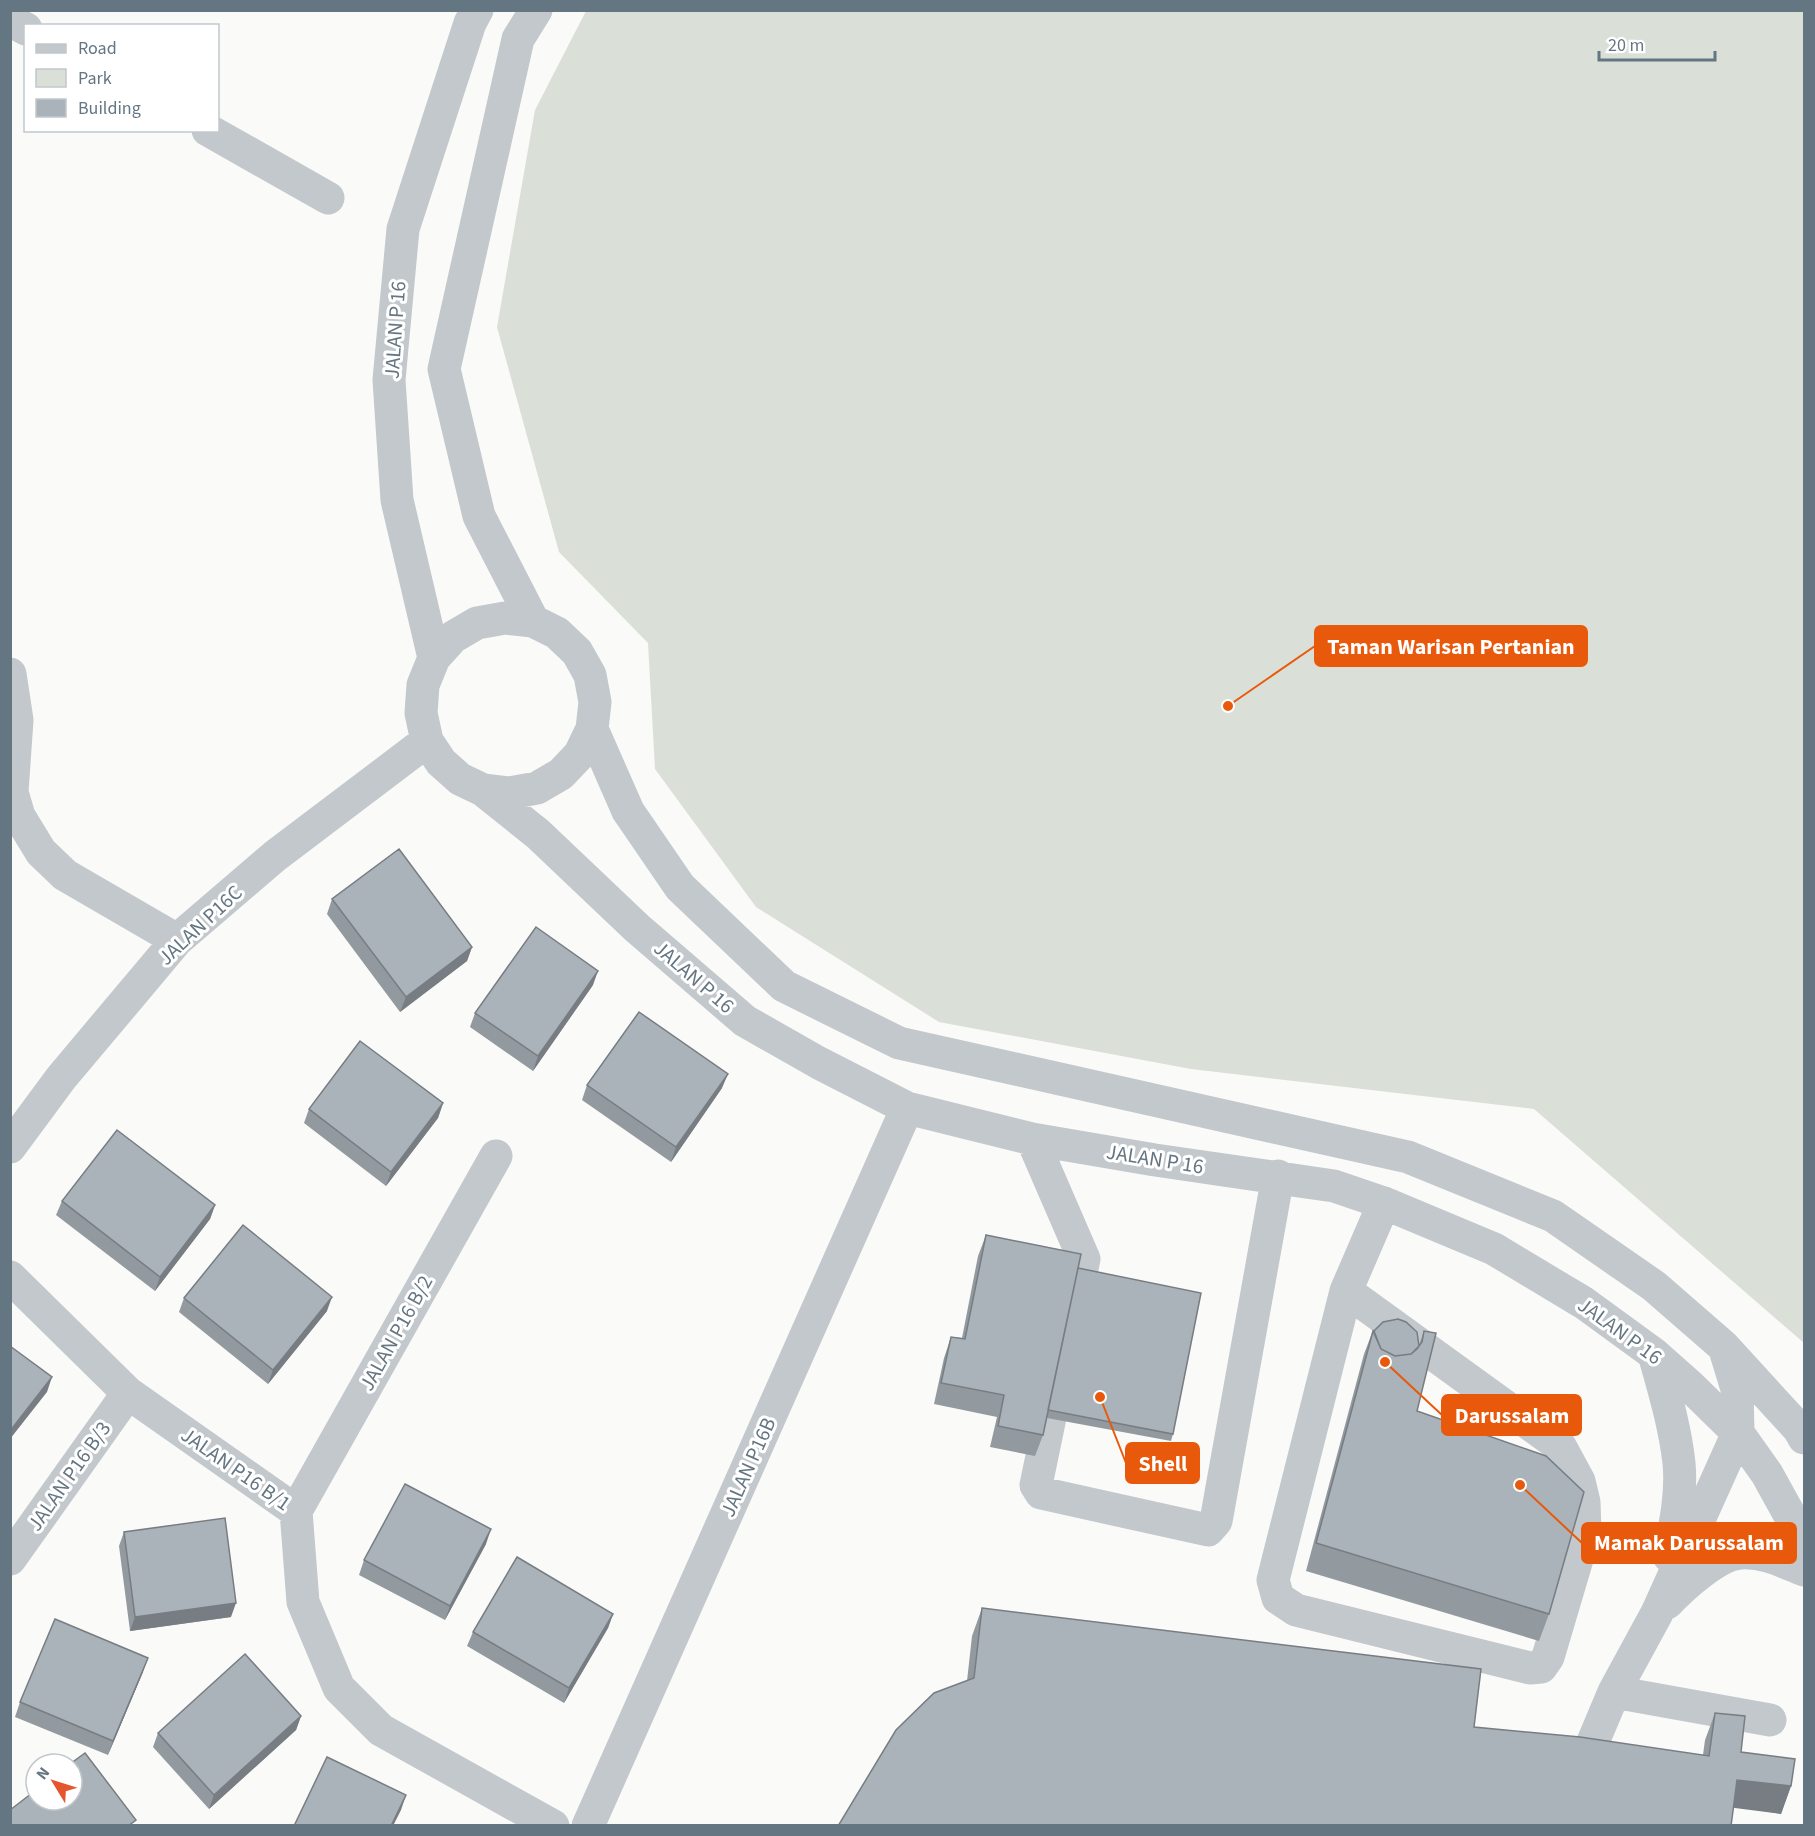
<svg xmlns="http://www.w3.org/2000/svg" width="1815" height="1836" viewBox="0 0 1815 1836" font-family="'Source Sans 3',sans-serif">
<rect width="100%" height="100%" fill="#fafaf8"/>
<path fill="#dadfd7" d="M586,11h1218v1332l-270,-234 -343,-40 -252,-47 -183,-115 -101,-138 -7,-126 -89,-91 -62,-225 38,-217z"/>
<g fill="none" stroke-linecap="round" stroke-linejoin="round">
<path stroke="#c3c8cc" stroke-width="33" d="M10,20l16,9
M208,130l120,68
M533,621l-54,-105 -35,-147 74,-330 18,-29
M434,658l-37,-158 -8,-120 14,-151 67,-206 7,-13
M10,674l7,46 -5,72 7,24 22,36 24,23 112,65
M592,729l36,82 52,76 104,99 115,57 509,114 145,59 101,70 69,60 76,83 5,9
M483,790l27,3 27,-5 24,-14 19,-20 12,-25 3,-27 -5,-27 -13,-23 -20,-19 -24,-12 -28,-3 -28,5 -24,14 -19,21 -11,27 -2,28 6,28 14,21 19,17 23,11 55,44 99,94 108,93 74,42 88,45 125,31 123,21 179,26 50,17 110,46 90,54 70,51 35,31 49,48 29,41 37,67
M1032,1139l52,120 -11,53
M10,1147l51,-69 116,-138 98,-84 152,-115
M10,1277l118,116 168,118 7,91 36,86 42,42 172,96
M1346,1291l214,155 19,35 5,21 1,30 -37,125 -7,10 -11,1 -234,-58 -18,-12 -5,-18 73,-289 38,-88
M1654,1354c10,36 21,72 25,109 3,31 -4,63 -10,93
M1059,1374l-23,111 5,8 167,37 8,-9 62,-345
M296,1511l200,-355
M10,1559l118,-166
M1667,1603c15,-16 50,-48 73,-50 23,-2 44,9 64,17
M1614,1692l156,28
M1577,1780l37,-88 43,-79 81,-180 -1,-44 -11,-36
M588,1826l319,-718"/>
</g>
<path fill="#929a9f" d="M332,899l140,48 -5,14 -67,51 -73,-98z
M593,985l-60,86 -63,-44 5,-14z
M587,1085l135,3 -51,74 -89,-62z
M443,1103l-5,15 -52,68 -82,-63 5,-14z
M62,1201l153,4 -5,14 -55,72 -99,-76z
M986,1235l92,33 95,166 -2,7 -124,-23 -4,17 -8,21 -45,-9 7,-30 -63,-13 10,-46 7,-21 11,1 16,-82z
M184,1298l143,13 -59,73 -89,-72z
M1424,1331l-7,80 132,203 -10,27 -233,-70 58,-217 8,-21 47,12z
M124,1532l107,85 -101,14 -11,-85z
M486,1544l-41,76 -86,-45 5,-15z
M982,1608l492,119 229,28 2,-15 10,-27 26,39 50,34 -10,28 -814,-133 5,-45z
M613,1614l-5,14 -44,75 -97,-57 6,-14z
M143,1672l-35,83 -93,-38 5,-15z
M301,1716l-5,14 -87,79 -56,-62 5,-14z"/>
<path fill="#777d82" d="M472,947l-5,14 -67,51 6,-15z
M598,971l-5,14 -60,86 5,-15z
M728,1074l-6,14 -51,74 5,-15z
M443,1103l-5,15 -52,68 5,-14z
M215,1205l-5,14 -55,72 5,-14z
M332,1297l-5,14 -59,73 5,-14z
M52,1377l-5,15 -37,47v-8z
M491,1529l-5,15 -41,76 5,-14z
M236,1603l-5,14 -101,14 5,-14z
M613,1614l-5,14 -44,75 5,-15z
M148,1658l-5,14 -35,83 5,-14z
M301,1716l-5,14 -87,79 5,-14z
M1737,1780l54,6 -10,28 -54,-7z
M406,1795l-5,15 -8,16h-2z"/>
<path fill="#aab3b9" stroke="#777d82" stroke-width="1.5" d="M399,849l73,98 -66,50 -74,-98z
M536,927l62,44 -60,85 -63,-43z
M639,1012l89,62 -52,73 -89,-62z
M360,1041l83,62 -52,69 -82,-63z
M117,1130l98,75 -55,72 -98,-76z
M243,1225l89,72 -59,73 -89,-72z
M986,1235l95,19 -38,181 -45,-9 6,-31 -63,-12 10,-46 14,2z
M1078,1268l123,25 -28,141 -125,-24z
M1398,1319l8,3 11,10 2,14 -8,8 -16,2 -14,-7 -7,-18 9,-9z
M1373,1331l8,18 14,7 16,-2 6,-5 5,-7 2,-11 12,2 -19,78 129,45 38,36 -35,122 -233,-71z
M10,1346l42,31 -42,54z
M405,1484l86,45 -41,77 -86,-46z
M225,1518l11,85 -101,14 -11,-85z
M517,1557l96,57 -44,74 -96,-56z
M982,1608l499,61 -7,58 106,10 129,19 6,-43 30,3 -4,36 54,7 -4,27 -54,-6 -6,46h-893l58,-96 38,-37 40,-15z
M55,1619l93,39 -35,83 -93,-39z
M245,1654l56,62 -87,79 -56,-62z
M85,1753l51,67 -8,6h-118v-16l26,-20v10h36v-36h-2z
M327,1757l79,38 -15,31h-97z"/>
<g text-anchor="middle" stroke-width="6" stroke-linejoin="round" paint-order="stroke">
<g font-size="21" fill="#657683" stroke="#fff">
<text transform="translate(395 330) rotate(-86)" y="7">JALAN P 16</text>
<text transform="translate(200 925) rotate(-43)" y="7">JALAN P16C</text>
<text transform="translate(694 977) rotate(41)" y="7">JALAN P 16</text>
<text transform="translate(1155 1159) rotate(9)" y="7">JALAN P 16</text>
<text transform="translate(1620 1331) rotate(36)" y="7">JALAN P 16</text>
<text transform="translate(396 1333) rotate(-61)" y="7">JALAN P16 B/2</text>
<text transform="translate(748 1467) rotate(-66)" y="7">JALAN P16B</text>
<text transform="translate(236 1469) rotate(35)" y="7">JALAN P16 B/1</text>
<text transform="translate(69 1476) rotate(-55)" y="7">JALAN P16 B/3</text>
</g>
</g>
<path fill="none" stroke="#e8590c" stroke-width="2" d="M1228 706L1315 646M1385 1362L1442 1415M1100 1397L1126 1463M1520 1485L1582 1543"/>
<g fill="#e8590c" stroke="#fff" stroke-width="2">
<circle cx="1228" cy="706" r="6"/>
<circle cx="1385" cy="1362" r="6"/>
<circle cx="1100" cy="1397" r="6"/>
<circle cx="1520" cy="1485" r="6"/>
</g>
<g fill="#e8590c" stroke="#e8590c" stroke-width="2">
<rect x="1315" y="626" width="272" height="40" rx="6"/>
<rect x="1442" y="1395" width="139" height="40" rx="6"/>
<rect x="1126" y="1443" width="73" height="40" rx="6"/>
<rect x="1582" y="1523" width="214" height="40" rx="6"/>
</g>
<g font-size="22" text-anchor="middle" font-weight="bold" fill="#fff">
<text x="1451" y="654">Taman Warisan Pertanian</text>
<text x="1512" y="1423">Darussalam</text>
<text x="1163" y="1471">Shell</text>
<text x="1689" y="1550">Mamak Darussalam</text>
</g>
<rect width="1815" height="1836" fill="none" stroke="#657683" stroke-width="24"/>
<rect x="24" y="24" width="195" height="108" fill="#ffffff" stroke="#c1c8cd" stroke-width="1.5"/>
<rect x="36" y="44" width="30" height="9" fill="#c3c8cc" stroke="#c1c8cd" stroke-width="1.5"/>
<text x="78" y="54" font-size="18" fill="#657683">Road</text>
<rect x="36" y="69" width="30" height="18" fill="#dadfd7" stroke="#c1c8cd" stroke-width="1.5"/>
<text x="78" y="84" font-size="18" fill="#657683">Park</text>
<rect x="36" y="99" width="30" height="18" fill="#aab3b9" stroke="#c1c8cd" stroke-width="1.5"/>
<text x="78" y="114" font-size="18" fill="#657683">Building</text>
<g transform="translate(54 1782) rotate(308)"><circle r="28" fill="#ffffff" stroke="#c1c8cd" stroke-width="1.5"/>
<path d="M0-4.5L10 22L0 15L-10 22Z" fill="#e4572e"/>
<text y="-9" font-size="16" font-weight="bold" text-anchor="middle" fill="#657683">N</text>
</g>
<path d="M1599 51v9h116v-9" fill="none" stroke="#657683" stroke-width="3"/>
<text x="1608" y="51" font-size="18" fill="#657683" stroke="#ffffff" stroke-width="4.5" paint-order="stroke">20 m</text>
</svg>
